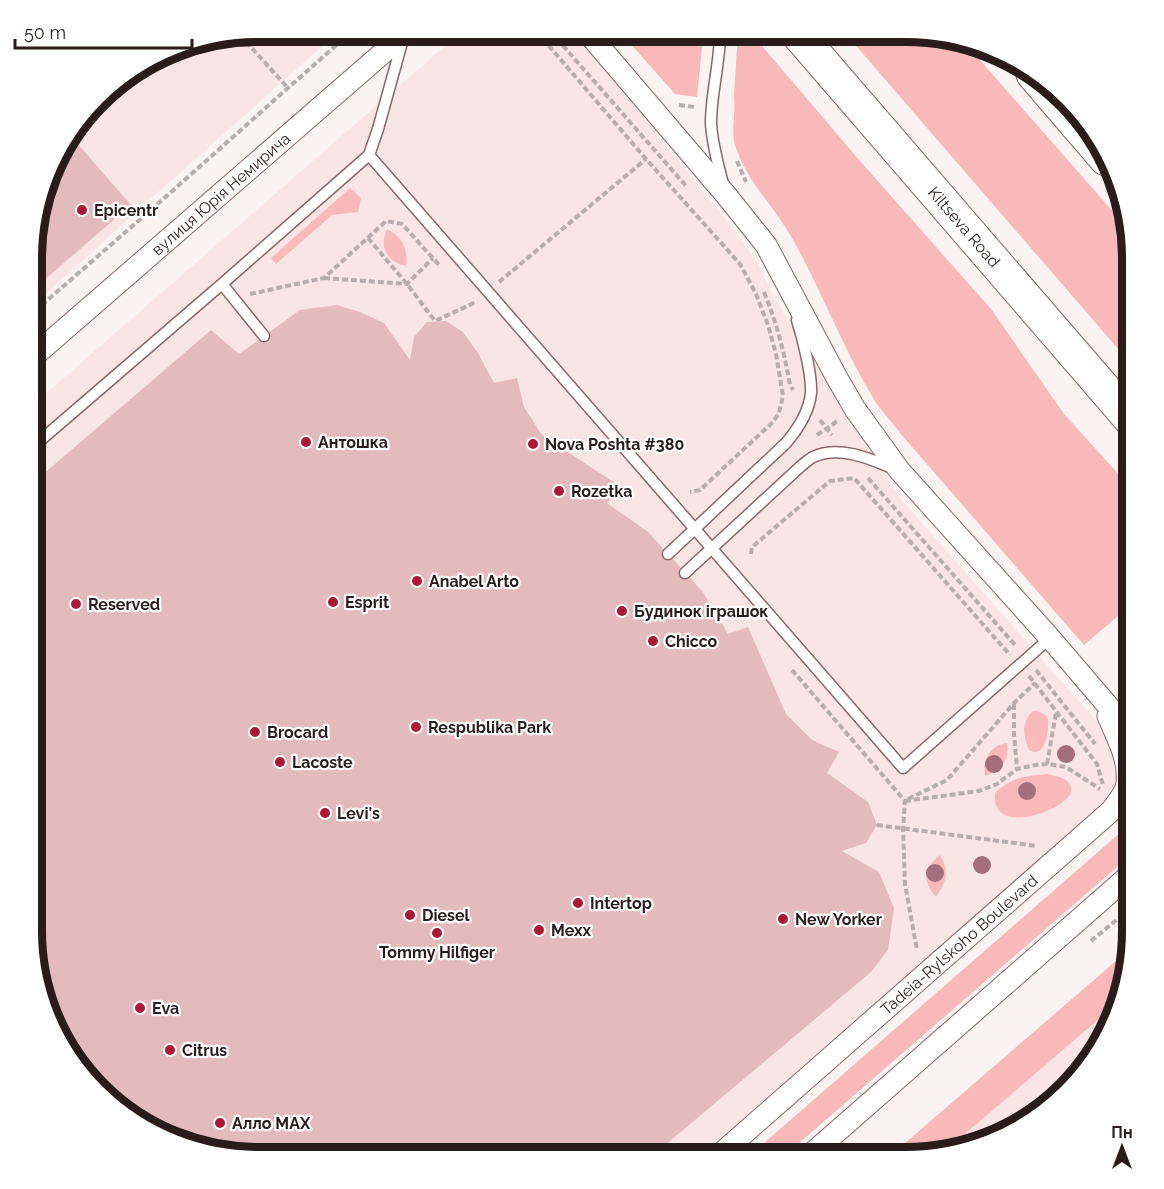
<svg xmlns="http://www.w3.org/2000/svg" width="1164" height="1189" viewBox="0 0 1164 1189" font-family="Raleway,sans-serif">
<rect width="100%" height="100%" fill="#fbf2f2"/>
<path fill="#fae5e5" d="M258,32h80l-191,170 -112,102 1,-90 26,-69 47,-58 76,-43z
M461,32h113l162,200 22,32 16,33 81,132 44,68 208,236 14,36 -7,25 -415,363h-455l-86,-23 -80,-65 -34,-65 -12,-59 3,-542z
M1131,948l-29,96 -58,67 -65,34 -59,12h-31z"/>
<path fill="#f9b9bb" d="M621,33h81v14l-5,50 -22,-3z
M738,33h13l109,128 131,148 73,105 59,65 9,13v112l-13,-1 -1,13 -34,29 -184,-212c-8,-11 -18,-21 -25,-32 -32,-52 -53,-110 -83,-163 -18,-32 -46,-57 -57,-93 -4,-14 1,-34 -1,-50z
M845,33h90l30,10 165,188 2,13v121z
M350,188l11,10 -3,14 -26,3 -56,49 -5,-6z
M387,229c16,9 21,20 19,37 -20,-5 -27,-18 -19,-37z
M1033,711c7,0 11,2 15,7 1,12 -1,24 -8,33l-6,1 -5,-2c-6,-13 -8,-29 4,-39z
M1007,743c3,17 -6,28 -22,33 -3,-16 5,-31 22,-33z
M1048,774c7,2 17,3 21,9 3,4 3,10 -1,14 -15,18 -77,37 -73,-4 16,-16 32,-17 53,-19z
M1129,825l3,3v26l-349,303h-35z
M940,855c10,16 6,28 -4,42 -14,-16 -13,-29 4,-42z
M1131,948l-17,58 -170,146 -24,5h-31z"/>
<path fill="#e4bbbc" d="M70,135l61,70 -96,83 1,-74 26,-69z
M337,305l23,7 24,11 26,37 4,-23 13,-15 19,-1 17,11 15,21 16,30 23,-5 7,29 18,28 79,52 -14,16 41,29 55,60 25,42 20,-7 38,87 26,26 27,12 -12,21 41,29 9,23 -11,18 -24,8 37,21 15,36 -6,42 -17,22 -220,185h-407l-86,-23 -80,-65 -34,-65 -12,-59 2,-463 177,-152 28,24 61,-44z"/>
<g fill="none" stroke-linecap="round" stroke-linejoin="round">
<g stroke="#8a6667" stroke-width="13">
<path id="service" d="M720,33c0,30 -9,60 -9,90 1,21 7,41 12,61
M369,155l534,613 147,-130
M222,284l42,52
M35,445l187,-161 147,-129 9,-26 25,-90
M668,554l118,-111c12,-14 23,-31 25,-50 1,-18 -8,-54 -14,-73
M685,573l116,-107c4,-3 8,-7 12,-9 25,-12 56,1 79,11"/>
</g>
<g stroke="#8a6667" stroke-width="23">
<g id="minor">
<path d="M587,32l139,163 40,50 71,133 18,31 44,61 151,168 82,96"/>
<path id="s1" d="M35,355l372,-323"/>
<path id="s2" d="M717,1157l394,-346c5,-7 12,-15 15,-23 6,-25 -9,-50 -18,-72"/>
<path d="M808,1157l324,-284"/>
</g>
</g>
<g stroke="#8a6667" stroke-width="35">
<g id="trunk">
<path id="s3" d="M797,33l335,388"/>
<path d="M1033,74l73,85"/>
</g>
</g>
<path stroke="#b7adad" stroke-width="4" stroke-dasharray="6 3" stroke-linecap="butt" d="M537,32l109,127 94,105 16,30 12,31 8,29 7,42 -4,17 -6,9 -73,68 -10,2
M551,32l136,155
M240,35l48,53
M679,105l16,2
M737,161l9,21
M368,238l39,46 28,37 41,-19
M324,278l83,6 26,-26
M499,282l147,-123
M764,292c13,32 20,59 26,93l3,5
M250,294l74,-16 62,-57 16,3 38,42
M35,311l117,-102 199,-177
M820,420l12,15
M817,435l22,-15
M868,478l148,168
M751,554l1,-7 78,-66 24,-3 156,177
M792,670l113,131 -2,28 2,55 12,66
M1036,670l59,74
M1029,676l68,88 6,21
M1014,704v30l3,35
M1047,764l9,-51
M908,799l39,-19 67,-77 21,-20
M905,801l74,-10 18,-7 20,-15 18,-4 12,-1 19,3 34,22
M877,825l160,21
M1091,941l41,-34"/>
<use href="#service" stroke="#fff" stroke-width="10"/>
<use href="#minor" stroke="#fff" stroke-width="21"/>
<use href="#trunk" stroke="#fff" stroke-width="33"/>
</g>
<g fill="#a46f7a">
<circle cx="1066" cy="754" r="9"/>
<circle cx="994" cy="764" r="9"/>
<circle cx="1027" cy="791" r="9"/>
<circle cx="982" cy="865" r="9"/>
<circle cx="935" cy="873" r="9"/>
</g>
<g fill="#ad1838" stroke="#fff" stroke-width="2">
<circle cx="82" cy="210" r="6"/>
<circle cx="306" cy="442" r="6"/>
<circle cx="533" cy="444" r="6"/>
<circle cx="559" cy="491" r="6"/>
<circle cx="417" cy="581" r="6"/>
<circle cx="333" cy="602" r="6"/>
<circle cx="76" cy="604" r="6"/>
<circle cx="622" cy="611" r="6"/>
<circle cx="653" cy="641" r="6"/>
<circle cx="416" cy="727" r="6"/>
<circle cx="255" cy="732" r="6"/>
<circle cx="280" cy="762" r="6"/>
<circle cx="325" cy="813" r="6"/>
<circle cx="578" cy="903" r="6"/>
<circle cx="410" cy="915" r="6"/>
<circle cx="783" cy="919" r="6"/>
<circle cx="539" cy="930" r="6"/>
<circle cx="437" cy="933" r="6"/>
<circle cx="140" cy="1008" r="6"/>
<circle cx="170" cy="1050" r="6"/>
<circle cx="220" cy="1123" r="6"/>
</g>
<g text-anchor="middle" stroke-width="4.5" stroke-linejoin="round" paint-order="stroke">
<g font-size="16" fill="#2b1c1c" stroke="#fff">
<text dy="6" stroke="none"><textPath href="#s1" startOffset="246">вулиця Юрія Немирича</textPath></text>
<text dy="6" stroke="none"><textPath href="#s3" startOffset="256">Kiltseva Road</textPath></text>
<text dy="6" stroke="none"><textPath href="#s2" startOffset="322">Tadeia-Rylskoho Boulevard</textPath></text>
</g>
<g font-size="16" font-weight="bold" fill="#2b1c1c" stroke="#fff" text-anchor="start">
<text x="94" y="216">Epicentr</text>
<text x="318" y="448">Антошка</text>
<text x="545" y="450">Nova Poshta #380</text>
<text x="571" y="497">Rozetka</text>
<text x="429" y="587">Anabel Arto</text>
<text x="345" y="608">Esprit</text>
<text x="88" y="610">Reserved</text>
<text x="634" y="617">Будинок іграшок</text>
<text x="665" y="647">Chicco</text>
<text x="428" y="733">Respublika Park</text>
<text x="267" y="738">Brocard</text>
<text x="292" y="768">Lacoste</text>
<text x="337" y="819">Levi's</text>
<text x="590" y="909">Intertop</text>
<text x="422" y="921">Diesel</text>
<text x="795" y="925">New Yorker</text>
<text x="551" y="936">Mexx</text>
<text x="437" y="958" text-anchor="middle">Tommy Hilfiger</text>
<text x="152" y="1014">Eva</text>
<text x="182" y="1056">Citrus</text>
<text x="232" y="1129">Алло MAX</text>
</g>
</g>
<path d="M0 0H1164V1189H0ZM258 42H906A216 216 0 0 1 1122 258V931A216 216 0 0 1 906 1147H258A216 216 0 0 1 42 931V258A216 216 0 0 1 258 42Z" fill="#fff" fill-rule="evenodd"/>
<path fill="none" stroke="#2b1c1c" stroke-width="8" d="M258 42H906A216 216 0 0 1 1122 258V931A216 216 0 0 1 906 1147H258A216 216 0 0 1 42 931V258A216 216 0 0 1 258 42Z"/>
<g transform="translate(1122 1147)" stroke="#ffffff" stroke-width="4.5" paint-order="stroke">
<path d="M0-4.5L10 22L0 15L-10 22Z" fill="#2b1c1c"/>
<text y="-9" font-size="16" font-weight="bold" text-anchor="middle" fill="#2b1c1c">Пн</text>
</g>
<path d="M15 39v9h177v-9" fill="none" stroke="#2b1c1c" stroke-width="3"/>
<text x="24" y="39" font-size="18" fill="#2b1c1c" stroke="#ffffff" stroke-width="4.5" paint-order="stroke">50 m</text>
</svg>
